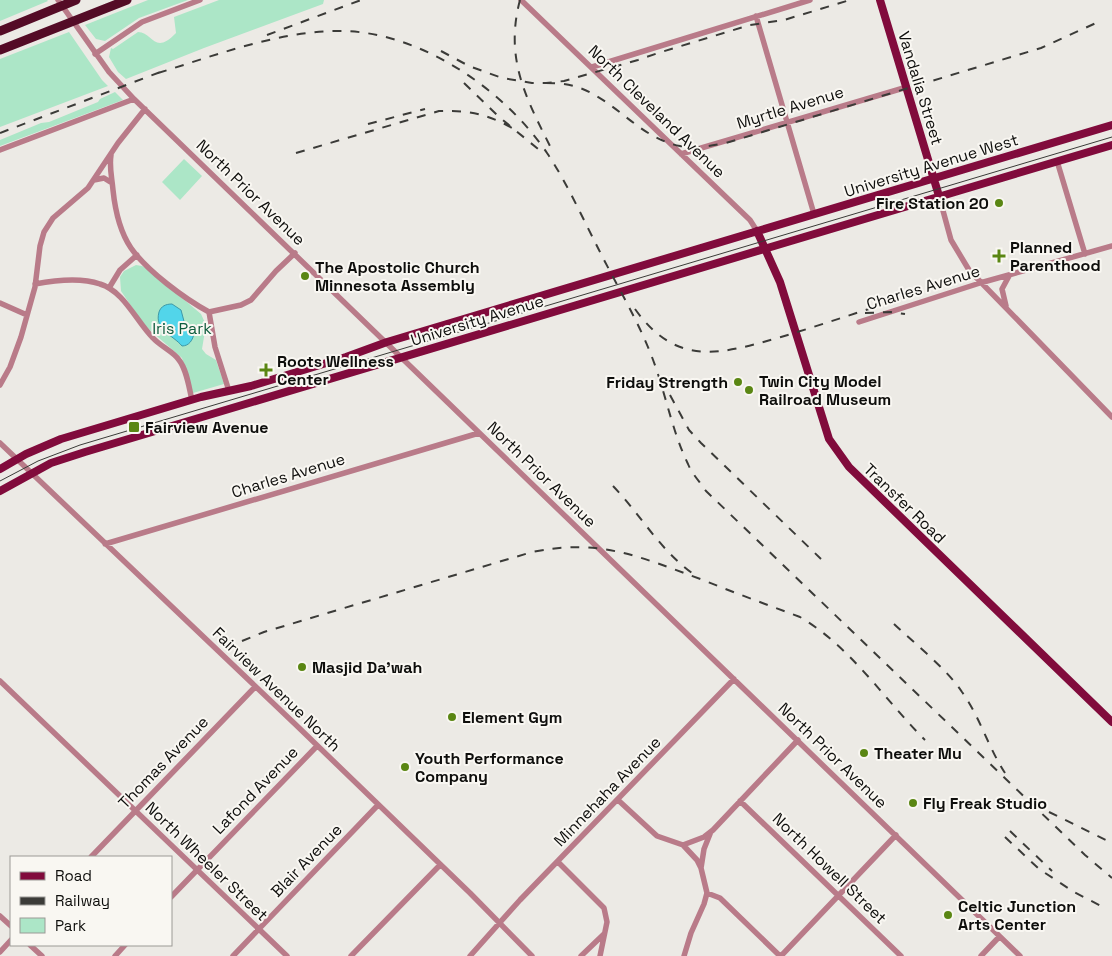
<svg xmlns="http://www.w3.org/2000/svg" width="1112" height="956" viewBox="0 0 1112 956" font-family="'Space Grotesk',sans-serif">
<rect width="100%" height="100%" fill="#eceae5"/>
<path fill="#ace6c7" d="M0,0h47l1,1 -48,20z
M148,0h40l-49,18 -34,23 -9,-2 -11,-14z
M219,0h105l-1,4 -119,44 -78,31 -8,-7 -9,-15 2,-9 2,1 25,-17c15,0 16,24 38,1l-2,-16z
M69,32l33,48 6,6 -108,41v-68z
M115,92l8,8 -123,46v-6l41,-17 8,-1 49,-20 2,-3z
M184,159l18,17 -22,24 -18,-18z
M136,265l6,1 6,3 53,45 5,11 -4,24 4,5 10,6 8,24 -31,9 -11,-35 -38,-33 -23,-34 -1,-14 4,-6z"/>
<path fill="#52d5ea" stroke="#3e99a7" d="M172,304l9,6 4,15 9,8c-1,7 -5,13 -12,13 -9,-11 -28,-16 -23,-34 2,-6 7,-8 13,-8z"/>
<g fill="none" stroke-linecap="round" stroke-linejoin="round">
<path stroke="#b97b89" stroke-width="5.5" d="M58,0l51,72 25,27 886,857
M521,0l205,197 24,23 7,11
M756,16l58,198
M95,54l47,-32 58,-22
M592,67l218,-67
M0,150l134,-51
M681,154l226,-67
M111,155c-2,12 1,23 2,35 2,19 7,42 18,58 16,23 54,51 78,64
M1057,161l28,93
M94,180l10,-2 8,5
M939,196l12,44 18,30 143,147
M35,284c21,-4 45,-7 65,0 24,7 36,37 53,54 7,8 21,14 26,22 8,10 10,28 13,40
M109,288l11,-18 17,-15
M0,303l27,12
M1006,306l-4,-17 7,-13
M209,312l32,-7 10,-5 25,-29 19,-18
M209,312l6,35 14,44
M859,322l121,-39 132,-37
M0,385l10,-18 11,-30 14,-50 5,-41 4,-14 9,-14 35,-30 30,-45 27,-34
M0,443l295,281 175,169 62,63
M105,544l374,-111
M0,681l287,275
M618,800l39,36 26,9 14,15 4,8 6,25 13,5 60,58
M740,801l161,155
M683,845l21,-8 9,-7 85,-90
M91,857l164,-170
M558,862l46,46 3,14 -7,34
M701,868l3,-19 6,-15
M171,897l146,-151
M0,916l11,10
M30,945l12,11
M0,952l11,-12
M115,956l10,-11
M233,956l145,-151
M351,956l89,-91
M470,956l50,-56 214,-221
M581,956l23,-22
M684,956l7,-23 13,-29 3,-11
M781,956l115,-121
M981,956l18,-19"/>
<path stroke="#810b3c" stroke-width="8" d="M880,0l59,196
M757,231l23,51 49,157 20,28 263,255
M0,469l26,-15 35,-15 140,-42 50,-11 95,-29 41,-15 725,-217
M0,491l51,-28 34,-11 1027,-307"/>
<path stroke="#540b26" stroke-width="9" d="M0,31l76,-31
M0,50l127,-50"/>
<path stroke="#3b3b38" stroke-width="1" d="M0,481l38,-20 42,-16 1032,-308"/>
<path stroke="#3b3b38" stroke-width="2" stroke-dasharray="9 9" stroke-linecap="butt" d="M520,0c-16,60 7,100 33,152
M267,35l94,-35
M441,51l28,15 33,12 30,5h14l18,-2 74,-21 20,-7 92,-28 34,-5 66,-20
M158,73c59,-18 120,-42 182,-42 79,0 164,58 207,122 19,28 36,66 52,97 17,34 37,67 51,102 15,37 21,77 38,112 4,10 12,18 18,27l379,364 27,23
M464,83l34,33 40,33
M546,83c16,0 31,2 45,10 31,16 53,46 89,53 16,3 30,0 46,-3l315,-95 55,-25
M368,124l57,-15
M0,133l163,-62
M296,153l143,-42c34,-1 51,4 80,21
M635,309c42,59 86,45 146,28 30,-9 60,-19 91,-29
M865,313l26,-1 14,2
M670,395l19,35 12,13 120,116
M613,486c27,28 47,64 79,87
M894,624c21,20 53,45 68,68 18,25 26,55 43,81
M242,641l22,-9 268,-80c69,-14 108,5 171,28 32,13 65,25 97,37 51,30 84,82 125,123
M1049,812l63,31
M1010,831l42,40
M1005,837l34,32 35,23 29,15"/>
</g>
<g fill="#5a8613" stroke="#f9f7f2" stroke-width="2">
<circle cx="999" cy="203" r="5"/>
<path d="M996.5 248.5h5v5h5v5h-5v5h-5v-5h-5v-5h5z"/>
<circle cx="305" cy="276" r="5"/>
<path d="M263.5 362.5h5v5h5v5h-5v5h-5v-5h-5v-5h5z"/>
<circle cx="738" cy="382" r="5"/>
<circle cx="749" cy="390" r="5"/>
<rect x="128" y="421" width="12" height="12" rx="2.5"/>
<circle cx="302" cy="667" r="5"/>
<circle cx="452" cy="717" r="5"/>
<circle cx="864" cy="753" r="5"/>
<circle cx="405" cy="767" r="5"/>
<circle cx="913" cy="803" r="5"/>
<circle cx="948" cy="915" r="5"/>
</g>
<g text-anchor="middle" stroke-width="4" stroke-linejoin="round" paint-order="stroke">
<g font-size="16" fill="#0e0e0c" stroke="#f9f7f2">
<text transform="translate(921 88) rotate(73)" y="6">Vandalia Street</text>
<text transform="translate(790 107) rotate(-17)" y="6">Myrtle Avenue</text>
<text transform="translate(657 111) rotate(44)" y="6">North Cleveland Avenue</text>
<text transform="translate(931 165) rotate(-17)" y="6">University Avenue West</text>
<text transform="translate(251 192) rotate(44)" y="6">North Prior Avenue</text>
<text transform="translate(923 287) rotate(-17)" y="6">Charles Avenue</text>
<text transform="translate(477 320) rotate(-17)" y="6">University Avenue</text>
<text transform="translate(542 474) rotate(44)" y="6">North Prior Avenue</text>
<text transform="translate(288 475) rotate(-17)" y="6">Charles Avenue</text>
<text transform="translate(905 503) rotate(44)" y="6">Transfer Road</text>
<text transform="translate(277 689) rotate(44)" y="6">Fairview Avenue North</text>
<text transform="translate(833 755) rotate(44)" y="6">North Prior Avenue</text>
<text transform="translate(163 762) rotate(-46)" y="6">Thomas Avenue</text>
<text transform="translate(255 790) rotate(-46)" y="6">Lafond Avenue</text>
<text transform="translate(607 791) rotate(-46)" y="6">Minnehaha Avenue</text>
<text transform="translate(306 860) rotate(-46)" y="6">Blair Avenue</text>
<text transform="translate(207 861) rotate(44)" y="6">North Wheeler Street</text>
<text transform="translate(830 868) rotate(44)" y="6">North Howell Street</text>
</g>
<g font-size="16" font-weight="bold" fill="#0e0e0c" stroke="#f9f7f2" text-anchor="start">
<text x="989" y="209" text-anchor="end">Fire Station 20</text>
<text x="1010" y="253">Planned<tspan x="1010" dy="18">Parenthood</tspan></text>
<text x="315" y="273">The Apostolic Church<tspan x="315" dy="18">Minnesota Assembly</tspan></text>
<text x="277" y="367">Roots Wellness<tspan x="277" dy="18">Center</tspan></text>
<text x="759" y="387">Twin City Model<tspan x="759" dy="18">Railroad Museum</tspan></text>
<text x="728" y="388" text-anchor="end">Friday Strength</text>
<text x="145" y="433">Fairview Avenue</text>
<text x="312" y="673">Masjid Da'wah</text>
<text x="462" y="723">Element Gym</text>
<text x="874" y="759">Theater Mu</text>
<text x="415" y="764">Youth Performance<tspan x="415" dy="18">Company</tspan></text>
<text x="923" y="809">Fly Freak Studio</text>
<text x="958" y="912">Celtic Junction<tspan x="958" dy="18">Arts Center</tspan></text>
</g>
<g font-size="16" fill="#0e5c3d" stroke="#f9f7f2">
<text x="182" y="334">Iris Park</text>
</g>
</g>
<rect x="10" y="856" width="162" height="90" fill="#f9f7f2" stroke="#9b9a96"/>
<rect x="20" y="872" width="25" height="8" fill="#810b3c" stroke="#9b9a96"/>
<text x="55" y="881" font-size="15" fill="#0e0e0c">Road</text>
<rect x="20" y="897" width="25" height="8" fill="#3b3b38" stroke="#9b9a96"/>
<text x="55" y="906" font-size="15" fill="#0e0e0c">Railway</text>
<rect x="20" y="918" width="25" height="15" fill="#ace6c7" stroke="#9b9a96"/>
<text x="55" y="931" font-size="15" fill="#0e0e0c">Park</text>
</svg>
